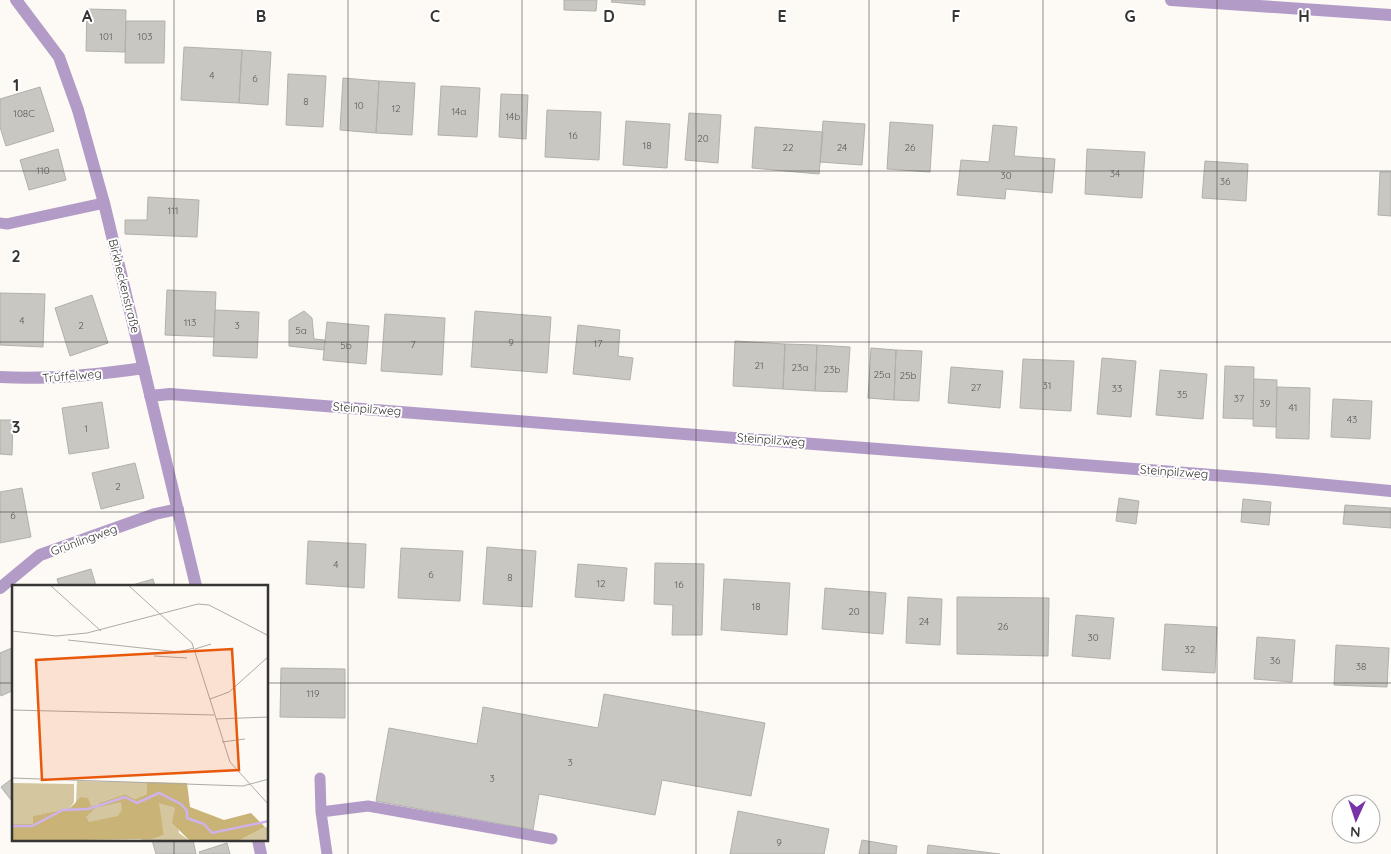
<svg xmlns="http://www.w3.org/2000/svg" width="1391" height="854" viewBox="0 0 1391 854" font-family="Quicksand,sans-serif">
<rect width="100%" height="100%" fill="#fdfaf5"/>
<path fill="#c9c7c2" stroke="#b2b0aa" d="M564,0h33l-1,11 -32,-1z
M612,0h33v5l-34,-3z
M87,9l39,1 -1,42 -39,-1z
M126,21h39l-1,42h-39z
M184,47l58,3 -3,53 -58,-3z
M242,50l29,2 -3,53 -29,-2z
M288,74l38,2 -3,51 -37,-2z
M343,78l36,3 -3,52 -36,-3z
M379,81l36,2 -3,52 -36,-2z
M441,86l39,2 -3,49 -39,-2z
M40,87l14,44 -48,15 -6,-19v-28z
M501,94l27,1 -2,44 -27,-2z
M547,110l54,2 -2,48 -54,-3z
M689,113l32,2 -3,48 -33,-3z
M626,121l44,3 -3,44 -44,-3z
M823,121l42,3 -3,41 -42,-3z
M890,122l43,3 -3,47 -43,-3z
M993,125l24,2 -3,29 41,3 -3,34 -46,-4 -1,10 -48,-4 4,-35 28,2z
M755,127l68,5 -4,42 -67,-6z
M58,149l8,31 -37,10 -9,-30z
M1087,149l58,3 -3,46 -57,-4z
M1205,161l43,3 -2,37 -44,-3z
M1380,172h11v44l-13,-1z
M148,197l51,3 -2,37 -72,-3v-14h22z
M167,290l49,2 -2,45 -49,-2z
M0,293l45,1 -2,53 -43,-2z
M92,295l16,48 -38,13 -15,-48z
M215,310l44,2 -2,46 -44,-2z
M304,311l8,7 2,21 11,1 -1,10 -35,-4v-26z
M475,311l76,6 -4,56 -76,-6z
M385,314l60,4 -3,57 -61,-4z
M327,322l42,4 -3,38 -43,-4z
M578,325l42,5 -2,26 15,2 -3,22 -57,-6z
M735,341l50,3 -2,45 -50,-3z
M785,344l32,1 -2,46 -32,-2z
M817,345l33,2 -3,45 -32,-1z
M871,348l25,2 -2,50 -26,-2z
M896,350l26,1 -3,50 -25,-1z
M1102,358l34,3 -5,56 -34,-3z
M1023,359l51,2 -3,50 -51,-3z
M1225,366l29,1 -1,52 -30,-1z
M951,367l52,4 -3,37 -52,-5z
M1160,370l47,4 -4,45 -47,-4z
M1254,379l23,1 -1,47 -23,-1z
M1277,387l33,1 -1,51 -33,-1z
M1333,399l39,2 -2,38 -39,-2z
M102,402l7,46 -40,6 -7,-46z
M0,420h13l-1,35 -12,-1z
M135,463l9,35 -43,11 -9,-36z
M22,488l9,49 -31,6v-51z
M1119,498l20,3 -3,23 -20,-3z
M1243,499l28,3 -2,23 -28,-3z
M1345,505l46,3v20l-48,-4z
M308,541l58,3 -2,44 -58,-4z
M487,547l49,4 -4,56 -49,-3z
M401,548l62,3 -3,50 -62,-3z
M655,563l49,1 -2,71h-30l1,-30 -19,-1z
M578,564l49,4 -3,33 -49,-4z
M91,569l5,17h-37l-2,-7z
M153,579l2,7h-26z
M724,579l66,4 -3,52 -66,-5z
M825,588l61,5 -3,41 -61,-5z
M908,597l34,2 -2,46 -34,-2z
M957,597l92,1 -1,58 -91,-2z
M1076,615l38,3 -4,41 -38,-3z
M1165,624l52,3 -2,46 -53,-3z
M1257,637l38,3 -3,42 -38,-3z
M1336,645l53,3 -2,39 -53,-2z
M14,647v43l-13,6 -1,-4v-39z
M281,668l64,1v49l-65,-1z
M604,694l161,29 -14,73 -89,-16 -7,35 -116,-21 -6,36 -157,-29 13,-73 88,16 6,-37 115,21z
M14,775v29l-13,-17 12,-9 -1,-2z
M738,811l91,18 -5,25h-94z
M152,840h41l3,14h-40z
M862,840l35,6 -1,8h-37z
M227,843l3,11h-30l-1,-2z
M928,845l72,9h-73z"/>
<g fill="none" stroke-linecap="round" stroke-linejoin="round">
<path stroke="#b29cc7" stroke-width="11" d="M0,223l7,1 97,-21
M320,778l1,34 6,42
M321,812l47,-6 184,33"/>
<path stroke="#b29cc7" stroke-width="12" d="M16,0l43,57 19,53 26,93 92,383
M1171,0l220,15
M0,377c48,3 96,-2 144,-9
M150,396l20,-2 1094,85 127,12
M0,588l40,-33 115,-41 23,-5
M258,840l3,14"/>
</g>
<path fill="none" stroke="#363533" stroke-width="1" stroke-opacity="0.55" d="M174,0v586M348,0v854M522,0v854M696,0v854M869,0v854M1043,0v854M1217,0v854M0,171h1391M0,342h1391M0,512h1391M0,683h14M268,683h1123M174,840v14"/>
<g text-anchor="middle" stroke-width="4" stroke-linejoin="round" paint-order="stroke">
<g font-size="10" fill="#5b5a57">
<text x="106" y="40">101</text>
<text x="145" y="40">103</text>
<text x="212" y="79">4</text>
<text x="255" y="82">6</text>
<text x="306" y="105">8</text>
<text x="359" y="109">10</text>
<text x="396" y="112">12</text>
<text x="459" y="115">14a</text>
<text x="24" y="117">108C</text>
<text x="513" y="120">14b</text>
<text x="573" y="139">16</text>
<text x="703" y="142">20</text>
<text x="647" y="149">18</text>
<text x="788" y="151">22</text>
<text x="842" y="151">24</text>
<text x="910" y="151">26</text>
<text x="43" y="174">110</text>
<text x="1115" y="177">34</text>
<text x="1006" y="179">30</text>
<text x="1225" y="185">36</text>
<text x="173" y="214">111</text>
<text x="22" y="324">4</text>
<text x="190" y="326">113</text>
<text x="81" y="329">2</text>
<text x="237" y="329">3</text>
<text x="301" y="334">5a</text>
<text x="511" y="346">9</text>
<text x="598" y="347">17</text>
<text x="413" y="348">7</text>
<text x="346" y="349">5b</text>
<text x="759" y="369">21</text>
<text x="800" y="371">23a</text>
<text x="832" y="373">23b</text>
<text x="882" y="378">25a</text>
<text x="908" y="379">25b</text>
<text x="1047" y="389">31</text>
<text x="976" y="391">27</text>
<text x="1117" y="392">33</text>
<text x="1182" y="398">35</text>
<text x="1239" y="402">37</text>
<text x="1265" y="407">39</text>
<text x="1293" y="411">41</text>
<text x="1352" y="423">43</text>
<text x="86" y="432">1</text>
<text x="118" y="490">2</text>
<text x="13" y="519">6</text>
<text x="336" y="568">4</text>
<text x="431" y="578">6</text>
<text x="510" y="581">8</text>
<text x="601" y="587">12</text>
<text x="679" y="588">16</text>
<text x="756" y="610">18</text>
<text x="854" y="615">20</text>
<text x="924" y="625">24</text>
<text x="1003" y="630">26</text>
<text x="1093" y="641">30</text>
<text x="1190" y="653">32</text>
<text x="1275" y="664">36</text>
<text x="1361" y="670">38</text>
<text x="313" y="697">119</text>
<text x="570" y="766">3</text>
<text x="492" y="782">3</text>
<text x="779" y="846">9</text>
</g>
<g font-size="12" fill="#363533" stroke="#fff">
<text transform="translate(124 286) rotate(76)" y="4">Birkheckenstraße</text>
<text transform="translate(72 376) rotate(-5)" y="4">Trüffelweg</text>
<text transform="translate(367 409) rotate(4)" y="4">Steinpilzweg</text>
<text transform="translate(771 440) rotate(4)" y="4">Steinpilzweg</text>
<text transform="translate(1174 472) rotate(4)" y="4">Steinpilzweg</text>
<text transform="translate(84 540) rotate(-20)" y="4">Grünlingweg</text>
</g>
</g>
<g transform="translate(12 585)">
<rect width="256" height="256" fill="#fdfaf5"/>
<path d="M65,196l70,1v12l-12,5 -10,-5 -26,9 24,-4 12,7 -14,12 -38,6 4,-17 -11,-4zM0,198l62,1v18l-4,6 -36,8 -1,8h-21zM146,217l17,6 4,25 11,8h-56l30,-6zM253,242l3,1v13h-30z" fill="#d4c69f"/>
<path d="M135,197l40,1 3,24 34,13 27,-7 14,14 -27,14h-48l-18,-18 3,-15 -16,-5 5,32 -13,4 -139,2v-17h21v-8l37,-8 11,-11 7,1 3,8 7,-1 -12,12 3,5 29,-6 4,-6 -1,-8 -22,5v-4l26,-9 10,5 12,-5z" fill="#c9b376"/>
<path fill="none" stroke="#cfb2ea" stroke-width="2.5" d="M0,241h20l31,-16 25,-1 37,-12 12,6 22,-10 22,11 6,7v7l17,6 8,9 57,-12"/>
<path fill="none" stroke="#adaba7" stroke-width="1" d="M38,0l51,46M116,0l64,58 38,119 39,43M0,46l44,5 31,-3 111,-29 11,1 60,31M56,55l111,12 15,-4M183,64l16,-5M142,71l33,2M198,114l19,-7 40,-36M0,125l202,5M204,134l53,-2M210,157l23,-3M0,193l231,8 26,-7"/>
<path fill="#e8590c" fill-opacity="0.15" stroke="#e8590c" stroke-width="2.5" d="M220,64l7,121 -197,10 -6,-120z"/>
<rect width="256" height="256" fill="none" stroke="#363533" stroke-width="2.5"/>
</g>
<g font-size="16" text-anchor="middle" font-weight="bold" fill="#363533" stroke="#fff" stroke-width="4" stroke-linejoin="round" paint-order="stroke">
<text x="87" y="22">A</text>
<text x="261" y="22">B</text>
<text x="435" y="22">C</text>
<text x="609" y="22">D</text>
<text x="782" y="22">E</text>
<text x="956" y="22">F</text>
<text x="1130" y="22">G</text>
<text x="1304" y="22">H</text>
<text x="16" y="91">1</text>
<text x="16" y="262">2</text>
<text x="16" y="433">3</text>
</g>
<g transform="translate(1356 819) rotate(183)"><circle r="24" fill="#ffffff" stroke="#afaead"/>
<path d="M0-4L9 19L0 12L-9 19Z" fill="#7733a7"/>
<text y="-8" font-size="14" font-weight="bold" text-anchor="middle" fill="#363533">N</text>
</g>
</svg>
